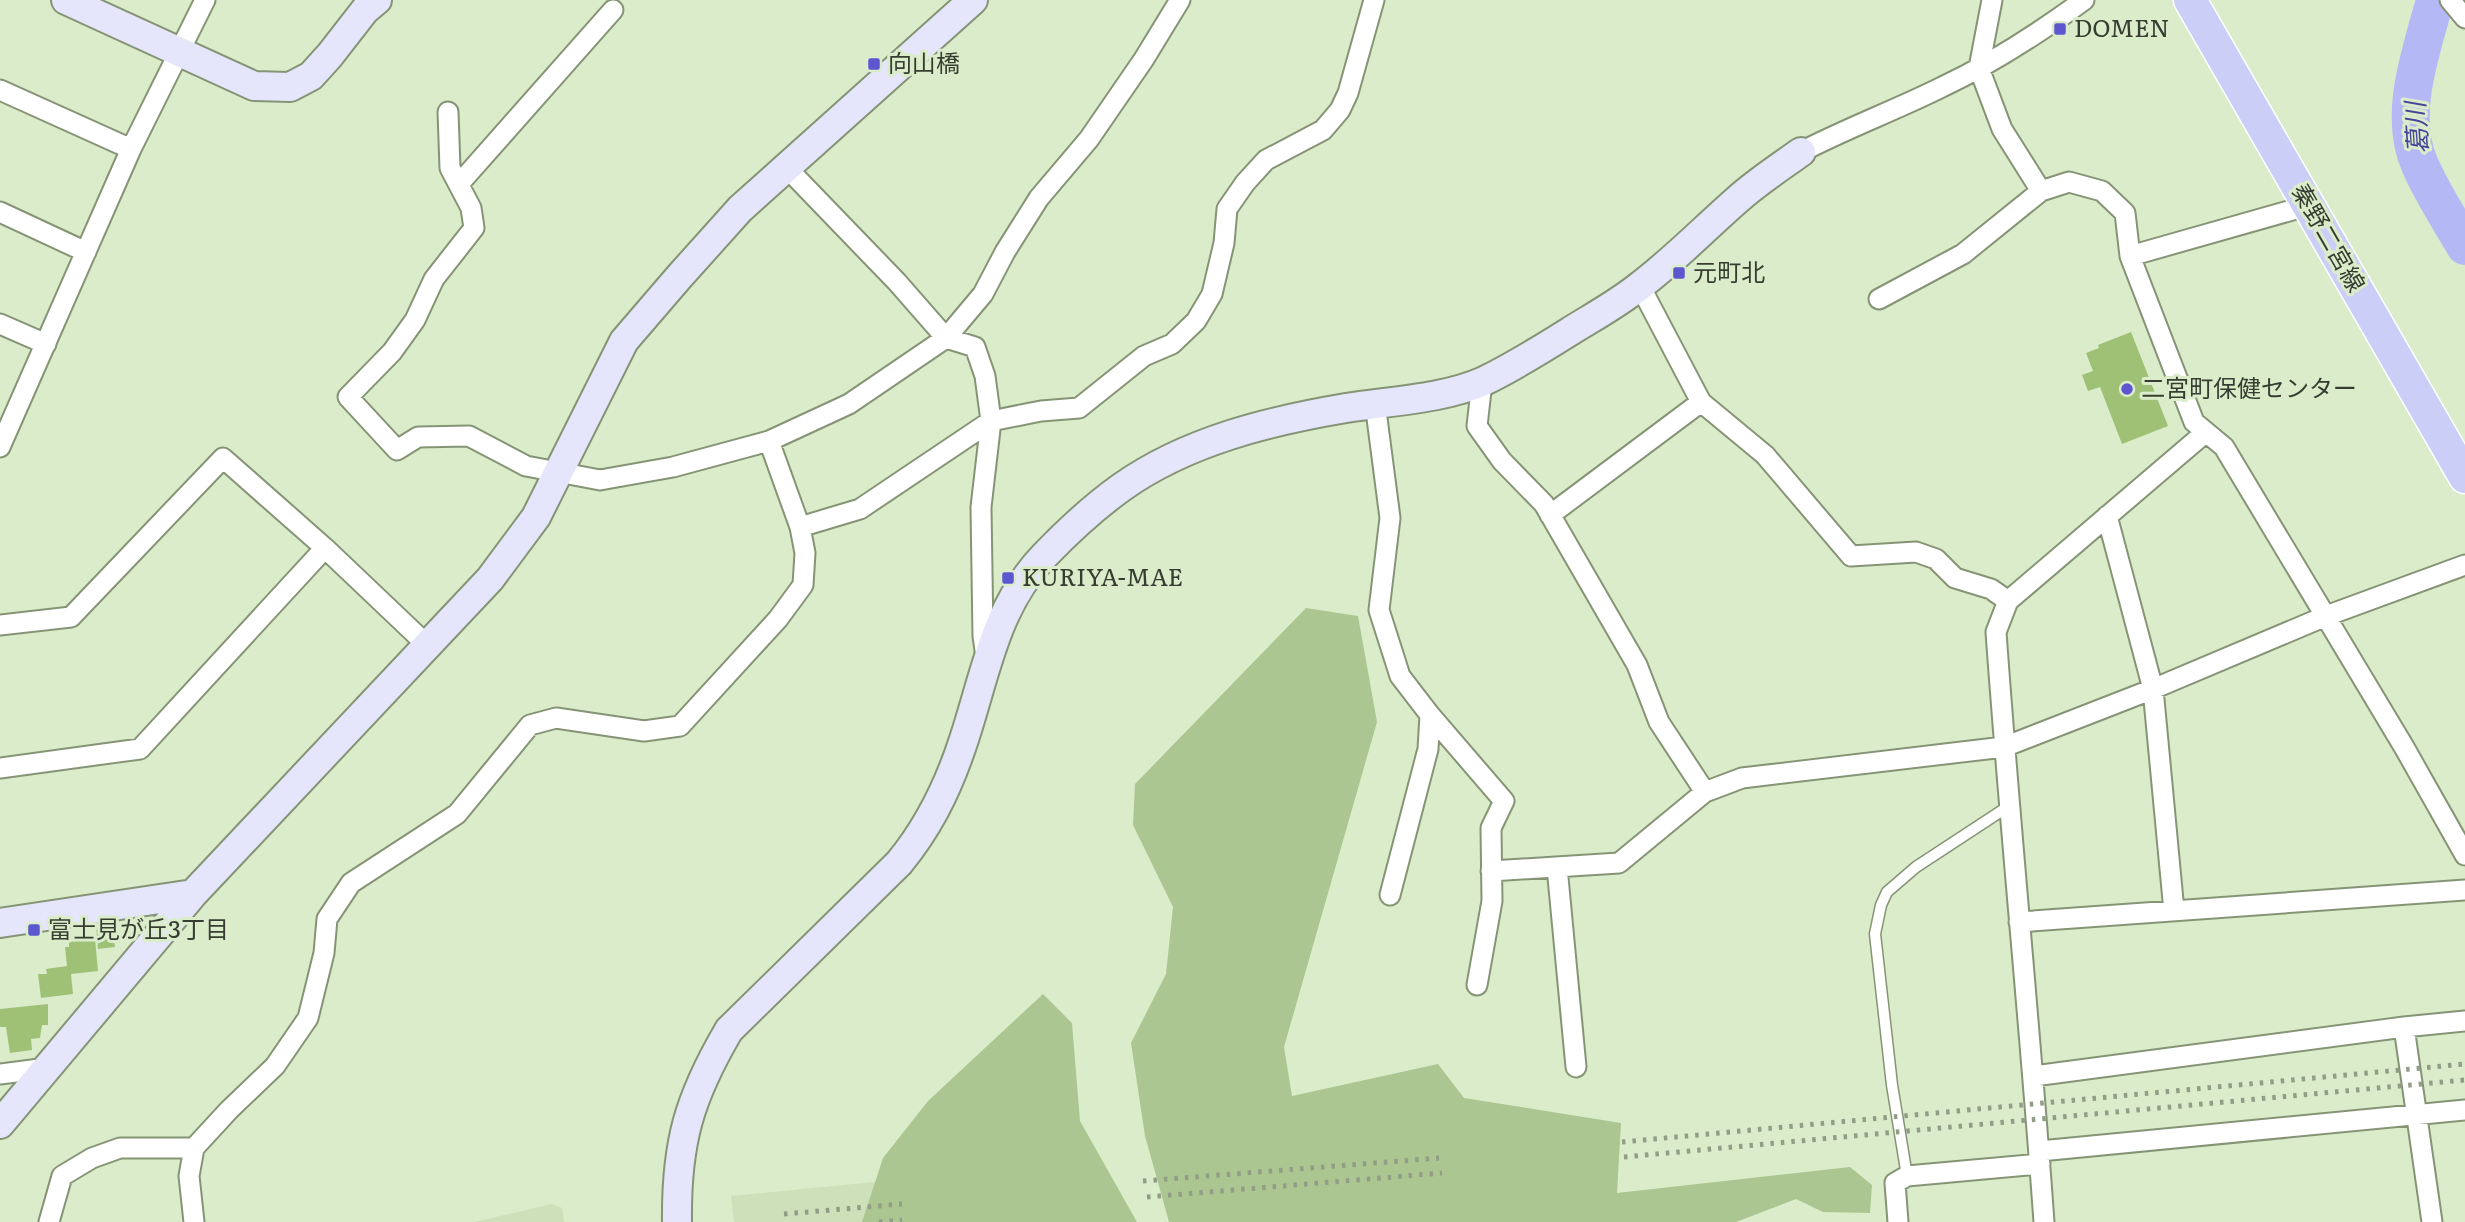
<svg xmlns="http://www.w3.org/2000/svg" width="2465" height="1222" viewBox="0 0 2465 1222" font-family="Literata,'Noto Sans JP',serif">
<rect width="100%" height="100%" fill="#dbeccb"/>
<path fill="#cde0b9" d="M924,1177l5,45h-195l-3,-26z
M552,1204l10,4 2,14h-90z"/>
<path fill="#acc691" d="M1306,608l52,8 19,106 -93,325 8,49 146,-32 26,34 157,25 -4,70 233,-26 22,18 -2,28 -47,-1 -27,-13 -60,23h-567l-24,-86 -14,-93 35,-69 7,-67 -40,-82 2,-41z
M1043,994l29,29 8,98 57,101h-275l21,-64 45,-57z"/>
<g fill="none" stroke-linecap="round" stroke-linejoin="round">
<path stroke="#b4b8f5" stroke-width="38" d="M2435,0c-13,50 -38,114 -15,165 12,28 30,55 45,81"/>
</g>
<path fill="#9ec176" d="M2131,332l37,94 -46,18 -22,-57 -12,4 -6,-16 11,-4 -7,-18 13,-5 -1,-3z
M116,922l2,17h-4l1,8 -17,2 -2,-24z
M95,939l3,32 -27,3 2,20 -32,4 -3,-24h9l-1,-5 21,-3 -2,-19h4v-5z
M48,1004v21h-6l-2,13 -9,1 1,11 -22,3 -4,-26h-6v-18z"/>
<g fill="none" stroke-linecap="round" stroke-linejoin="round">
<g stroke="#869476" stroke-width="13">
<path id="lane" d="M1907,1176l-15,-91 -17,-151 6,-29 6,-13 29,-25 93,-61"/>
</g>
<g stroke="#869476" stroke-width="23">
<path id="street" d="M1992,0l-13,68 23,61 39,62 28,-9 33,9 23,22 5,43
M2450,0l15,18
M0,90l131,59
M448,112l2,56 21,40 3,20 -40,51 -19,41 -23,32 -44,45 49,53 21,-13 51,-1 57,30 74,14 73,-13 96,-26 80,-37 97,-66 37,-44 22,-42 34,-54 50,-59 55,-80 36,-59
M1801,152c46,-24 95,-42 141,-65 51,-24 97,-54 142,-87
M786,167l111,115 49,56 29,9 10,29 6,45 -10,86 2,129 3,21
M459,184l154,-174
M2310,205l-180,51 64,166 30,25 180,300 61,108
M0,212l86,40
M1640,286l61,116 64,53 86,101 65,-4 20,7 19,19 36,11 17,12
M1879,299l84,-45 78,-63
M0,324l46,20
M1482,382l-5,44 25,35 42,43 93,161 22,57 46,70 37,-14 262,-31 149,-58 173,-73 139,-51
M1375,403l15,115 -11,92 21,66 30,39 74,86 -13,27 1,73 -15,84
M0,447l131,-298 74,-149
M1550,515l151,-113
M2107,516l46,173 21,222
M800,527l60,-18 131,-88 50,-10 38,-3 65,-52 28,-12 24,-23 16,-27 12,-51 3,-34 18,-26 21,-23 57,-30 17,-20 8,-17 26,-93
M0,625l71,-8 152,-159 102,90
M0,768l140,-19 185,-201 102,97
M1557,867l19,200
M1491,871l128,-8 86,-71
M1390,895l38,-146 2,-34
M2019,922l446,-32
M2404,1027l28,195
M0,1074l47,-6
M2034,1076l370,-49 61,-6
M194,1148l35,-38 46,-44 33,-48 16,-65 3,-34 24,-36 106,-69 73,-89 26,-7 88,13 36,-5 98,-107 25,-34 2,-32 -5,-26 -31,-86
M2040,1151l425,-41
M49,1222l13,-46 30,-18 28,-10h74l-5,28 5,46
M1898,1222l-3,-39 12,-7 133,-12
M2044,1222c-14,-197 -34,-393 -48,-590l12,-31 198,-169"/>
</g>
<g stroke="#869476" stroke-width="32">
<path id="secondary" d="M66,0l188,86 36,1 21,-11 19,-21 35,-45 12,-10
M0,923l193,-29
M0,1124l193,-230 297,-315 46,-62 88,-176 55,-64 61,-68 233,-209
M677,1222c-1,-79 12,-124 52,-192l170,-167c28,-34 46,-69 61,-112 24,-67 32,-141 84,-195 24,-25 50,-49 78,-69 65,-46 147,-66 224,-79 43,-7 98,-9 138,-27 29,-14 58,-32 85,-49 24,-15 50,-29 72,-47 34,-26 64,-57 96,-85 20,-18 43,-33 64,-48"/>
</g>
<g stroke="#fff" stroke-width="35">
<path id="primary" d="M2190,0l275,477"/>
</g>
<use href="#lane" stroke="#fff" stroke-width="10"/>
<use href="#street" stroke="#fff" stroke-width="19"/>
<use href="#secondary" stroke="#e5e6fb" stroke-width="28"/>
<use href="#primary" stroke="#cbcef7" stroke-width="32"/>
<path stroke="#919d85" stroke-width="5" stroke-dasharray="3.5 7" stroke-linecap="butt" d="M1622,1142l843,-78
M1624,1157l841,-77
M1143,1181l296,-23
M1147,1197l295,-24
M784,1214l118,-10
M879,1222l23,-2"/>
</g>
<g fill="#5d57cf" stroke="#dbeccb" stroke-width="2.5">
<rect x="2053" y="22" width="14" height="14" rx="3.5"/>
<rect x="867" y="57" width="14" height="14" rx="3.5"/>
<rect x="1672" y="266" width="14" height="14" rx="3.5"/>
<circle cx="2127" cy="389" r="7"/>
<rect x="1001" y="571" width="14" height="14" rx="3.5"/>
<rect x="27" y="923" width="14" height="14" rx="3.5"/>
</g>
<g text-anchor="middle" stroke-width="6" stroke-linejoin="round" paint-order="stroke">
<g font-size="24" fill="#373e31" stroke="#dbeccb" text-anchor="start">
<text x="2074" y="37">DOMEN</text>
<text x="888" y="72">向山橋</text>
<text x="1693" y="281">元町北</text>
<text x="2141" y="397">二宮町保健センター</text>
<text x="1022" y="586">KURIYA-MAE</text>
<text x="48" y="938">富士見が丘3丁目</text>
</g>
<g font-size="24" fill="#373e31" stroke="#dbeccb">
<text transform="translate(2328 238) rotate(60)" y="8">秦野二宮線</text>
</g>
<g font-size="26" font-style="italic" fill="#47449b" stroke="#dbeccb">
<text transform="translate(2417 128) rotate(-94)" y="9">葛川</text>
</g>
</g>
</svg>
